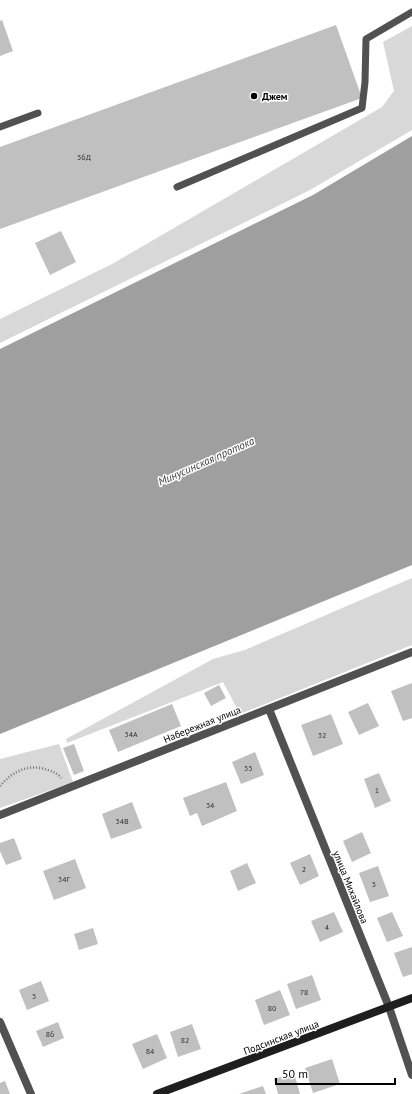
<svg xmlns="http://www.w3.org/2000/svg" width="412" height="1094" viewBox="0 0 412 1094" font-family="'PT Sans',sans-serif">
<rect width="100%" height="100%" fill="#fff"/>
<path fill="#d8d8d8" d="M412,26v104l-102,60 -310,153v-24l112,-55 270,-157 12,-16 -11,-49z
M412,578v67l-172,69 -17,-32 -156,61 -1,-4 147,-80 32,-9z
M59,744l14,38 -73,26v-49z"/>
<path fill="#9f9f9f" d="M412,136v429l-412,169v-385l313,-154z"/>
<path fill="#c0c0c0" d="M2,20l11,31 -13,5v-35z
M336,25l26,73 -362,131v-82z
M61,231l15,31 -26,13 -15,-32z
M412,683v35l-9,3 -12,-30z
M219,685l7,13 -15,8 -7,-13z
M368,703l11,23 -20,9 -11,-23z
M172,704l9,22 -63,26 -9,-22z
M331,714l12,30 -30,12 -12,-31z
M74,744l10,27 -10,4 -11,-27z
M255,752l9,23 -23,9 -9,-22z
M379,773l12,28 -16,7 -11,-29z
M226,782l11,29 -35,15 -5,-13 -7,3 -7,-18z
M132,802l10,26 -31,11 -9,-25z
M362,832l9,21 -19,9 -9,-21z
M14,838l8,21 -16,6 -6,-14v-8z
M310,854l9,22 -19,9 -10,-22z
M75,859l11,29 -32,12 -11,-29z
M247,863l9,20 -18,8 -8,-20z
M378,866l11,30 -19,6 -11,-29z
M334,912l9,20 -23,10 -9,-21z
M392,912l11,24 -16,6 -10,-24z
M93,928l5,16 -19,6 -5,-16z
M412,947v27l-9,3 -9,-24z
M312,975l9,25 -25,9 -9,-25z
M41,981l8,20 -22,9 -8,-20z
M280,990l10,25 -26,10 -9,-25z
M58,1022l6,16 -21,9 -7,-16z
M192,1024l9,25 -23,8 -8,-25z
M157,1034l10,24 -24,11 -11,-25z
M332,1059l8,25 -27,9 -8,-25z
M294,1073l6,21h-22l-4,-15z
M5,1081l5,13h-10v-11z
M263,1086l3,8h-27z"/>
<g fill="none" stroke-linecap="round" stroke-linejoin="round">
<path stroke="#737373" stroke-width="2.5" stroke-dasharray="1 2" stroke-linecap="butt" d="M0,786c13,-15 29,-23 48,-16 6,2 10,4 13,8"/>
<path stroke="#515151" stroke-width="7" d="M0,127l38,-14
M177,187l185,-79 3,-26 1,-43 46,-27"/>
<path stroke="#515151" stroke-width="8" d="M269,709l120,298 23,68
M0,815l412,-163
M0,1022l31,72"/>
<path stroke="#1e1e1e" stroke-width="8" d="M157,1094l255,-96"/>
</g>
<circle fill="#000" stroke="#fff" stroke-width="1.5" cx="254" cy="96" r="4"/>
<g text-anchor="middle" stroke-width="3" stroke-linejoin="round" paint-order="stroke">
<g font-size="8" fill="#303030">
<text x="84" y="160">56Д</text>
<text x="131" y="737">34А</text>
<text x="322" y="738">32</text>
<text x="248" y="771">33</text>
<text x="377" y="793">1</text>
<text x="210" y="808">34</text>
<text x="122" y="824">34В</text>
<text x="304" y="872">2</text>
<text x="64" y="882">34Г</text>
<text x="374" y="887">5</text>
<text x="327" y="930">4</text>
<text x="304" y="995">78</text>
<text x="34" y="999">3</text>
<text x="272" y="1011">80</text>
<text x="50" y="1037">86</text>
<text x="185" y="1043">82</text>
<text x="150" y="1054">84</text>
</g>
<g font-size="10" font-weight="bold" fill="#000" stroke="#fff" text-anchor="start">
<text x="262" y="100">Джем</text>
</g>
<g font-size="10" fill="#000" stroke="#fff">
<text transform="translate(202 724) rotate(-22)" y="4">Набережная улица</text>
<text transform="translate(351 887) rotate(68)" y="4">улица Михайлова</text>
<text transform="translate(281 1037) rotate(-21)" y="4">Подсинская улица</text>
</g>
<g font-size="11" font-style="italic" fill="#404040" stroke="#fff">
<text transform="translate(206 461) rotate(-24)" y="4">Минусинская протока</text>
</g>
</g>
<path d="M276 1078v6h119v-6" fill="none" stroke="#000000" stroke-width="2"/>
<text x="282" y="1078" font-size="12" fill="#000000" stroke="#ffffff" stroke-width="3" paint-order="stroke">50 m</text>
</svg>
